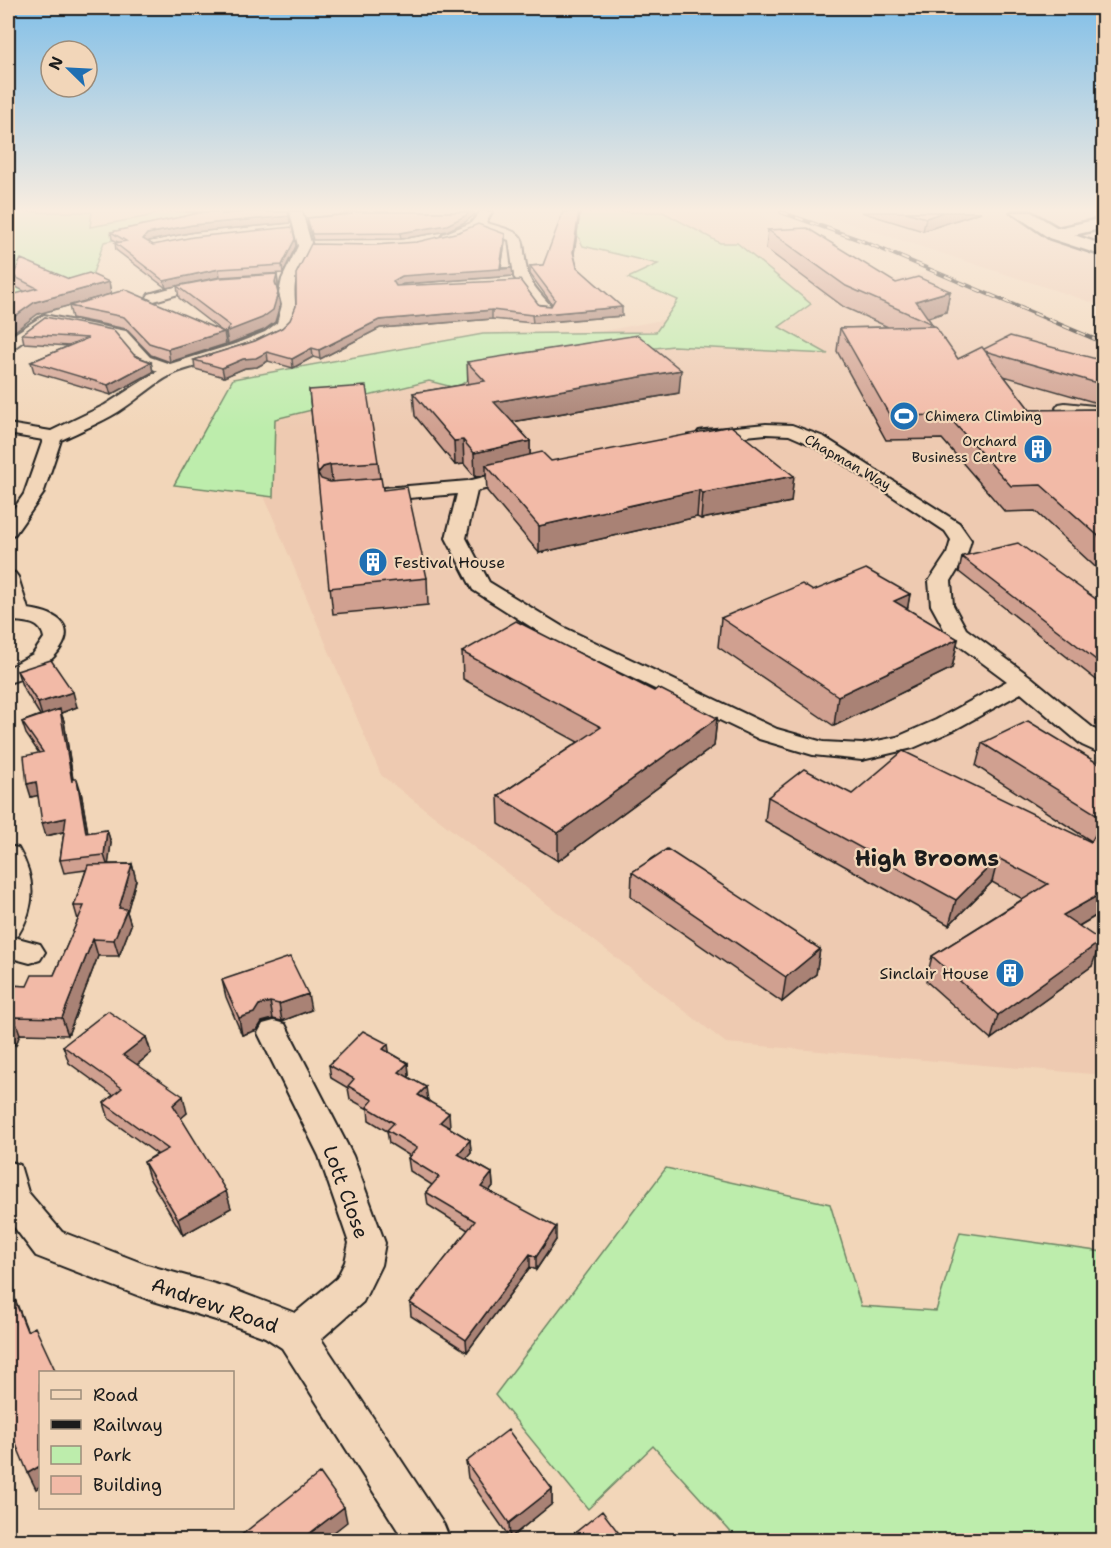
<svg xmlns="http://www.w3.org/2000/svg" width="1111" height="1548" viewBox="0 0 1111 1548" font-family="'Shantell Sans',sans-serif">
<rect width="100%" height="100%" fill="#f2d6b9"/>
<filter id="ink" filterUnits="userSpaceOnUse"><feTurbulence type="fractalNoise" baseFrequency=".0167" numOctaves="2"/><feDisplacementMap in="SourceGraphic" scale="12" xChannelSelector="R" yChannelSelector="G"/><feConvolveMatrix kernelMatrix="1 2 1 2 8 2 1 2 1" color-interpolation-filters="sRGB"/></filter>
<g filter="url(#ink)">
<path fill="#eecab1" d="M673,212h82l129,70 44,-10 175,70v733l-377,-32 -345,-268 -156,-372 542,-103z
M815,212h288v94z"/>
<path fill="#bdedac" stroke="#6c8464" stroke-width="1.5" d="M8,212h84l-2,15 55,-10 14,-5h102l-157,30 -14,39 -82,19z
M569,212h94l57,31h17l74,61 -32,23 49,27 -155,-8 -187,21 -30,21 -27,-7 -154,38 -2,78 -99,-12 59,-106 250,-45 173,-2 22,-32 -50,-22 30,-14 -75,-18 -17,-33z
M666,1168l164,36 31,102 75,5 24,-79 143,20v288h-365l-85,-94 -65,63 -93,-114z"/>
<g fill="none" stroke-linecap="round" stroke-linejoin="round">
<g stroke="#1c1c1c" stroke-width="4">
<path id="street" d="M290,212h12l10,34c-5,11 -12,22 -16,33 -5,17 5,33 -7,49 -16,20 -83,34 -109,43 -22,8 -42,29 -62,41 -18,11 -38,19 -57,28l-18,54 -28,40 -7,2v-19l16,-23 19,-54 -35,-6v-10l43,7 54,-26 53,-34 -19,-7 -23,-26 -69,-14 -33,24 -6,2v-12l36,-23 82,16 24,26 20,7 65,-20 30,-12 12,-9 5,-18 -3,-12 3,-14 16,-33z
M480,212h12l-6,11c49,13 32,12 42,51 3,12 18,25 25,35l-2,3h-10l-27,-35 -5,-37 -30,-11 -26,11h-10l-2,-3 2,-3 28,-11z
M212,280l7,4 -2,3 -28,4 -35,10 -7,-4 2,-3 39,-11z
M1065,403l39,4v10l-45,-5 -3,-4 3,-4z
M766,424l26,1 32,12 135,86 12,17 -4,14 -16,27 2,24 13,24 65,48 73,60v18l-22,-10 -61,-52 -67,37 -41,18 -51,12 -49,-5 -54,-16 -212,-102 -74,-47 -27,-52 11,-44 -85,7 -7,-2 -3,-4 3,-4 7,-2 96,-8 52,-13 7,2 2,4 -2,4 -50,13 -11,47 23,44 74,45 214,102 46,13 39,2 35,-7 39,-17 71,-39 -58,-43 -18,-33 -2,-24 18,-27 4,-14 -6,-9 -104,-69 -29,-17 -23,-10 -23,-1 -61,6 -6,-1 -3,-4 3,-4 6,-1z
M8,571l7,2 3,4 10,32c74,10 24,63 -20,74v-15l25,-14 11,-16c-3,-18 -22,-16 -36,-17z
M8,846l10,2c18,30 18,59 0,87l-4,2 26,7 5,8 -5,8 -10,3 -22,-6z
M274,1021l11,3 68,132 32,87 -4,22 -18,37 -42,37 123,186 6,15h-46l-122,-192 -17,-11 -36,-13 -82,-25 -111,-43 -28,-37v-58l12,4 8,27 34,40 85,33 82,23 66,25 42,-35 8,-16 4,-19 -30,-87 -61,-123 5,-9z"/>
</g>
<g stroke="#1c1c1c" stroke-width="5">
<path id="secondary" d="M1011,212h20l27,16 46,-10v10l-30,7 30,10v11l-55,-18z"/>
</g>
<use href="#street" fill="#f2d6b9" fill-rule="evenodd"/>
<use href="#secondary" fill="#f2d6b9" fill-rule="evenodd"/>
<g stroke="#1c1c1c" stroke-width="4">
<path id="rail" d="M781,212l79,28 244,103"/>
</g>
<use href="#rail" stroke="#f2d6b9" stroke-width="2" stroke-dasharray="8" stroke-linecap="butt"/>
</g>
<path fill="#d0a090" stroke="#1c1c1c" stroke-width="1.5" d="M186,212h50l-1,1 54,3 1,7 -96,9 -45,9 -1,1 5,3 142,-6 1,7 -13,27 -63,4 -54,11 -50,-38 -1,-7 3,-1 -6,-3 -1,-7 88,-19z
M346,212h128v3l-9,7 -18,9 -46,8 -88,1 -5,-16 -1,-6 41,-4z
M580,212l-6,42 3,13 45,49 -89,7 -41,-4 -112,9 -60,31 -7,-2 -20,11 -25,-7 -11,6 -12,1 -21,9 -29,-8 -1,-9 61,-19 27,-13 92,-83 131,-4 -4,27h11l1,8 -110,8 -3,2 151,20 1,-2 -22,-30v-8l13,-1z
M861,212h120l-58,19z
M1090,212h14v5z
M768,230l128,53 54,8 -4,21 -18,6 4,6v2l26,33 26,-10 120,12v44l-100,-29 26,34 74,-1v166l-69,-64 -30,1 -63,-73 -56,1 -49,-89 3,-23 48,-1 -44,-20 -78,-58z
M277,274l1,11 -1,5 3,15 -5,17 -11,8 -36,14 -2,-10 -2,-1 2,11 -56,18 -19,-7 -25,-26 -54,-11 -3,-12 154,26 -44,-34 -2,-12z
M13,276l96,6 2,12 -73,20 -14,-23 -8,-4z
M45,317l106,45 2,10 -42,23 -77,-23 -3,-10 38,-16 -45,-3 -2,-9z
M467,362l212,31 -167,29 18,19v14l21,6 240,41 -90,17 -4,-2 -158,36 -52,-62 -1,-16 -11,2 -11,-13 -9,1 -40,-49 -2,-23 55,-9z
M309,390l69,72 2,16 3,12 44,88 1,27 -95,9z
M962,557l142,48v81l-145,-114z
M813,591l97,3 -3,15 51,30 -6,29 -118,58 -116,-79 3,-29z
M462,652l192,39 63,27 -3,28 -156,115 -59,-37 -1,-28 80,-54 -115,-63z
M17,671l60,36 -16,6 3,8 9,58 8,13 7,41 19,-3 4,13 -3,21h24l4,16 -9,32 4,13 -12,31h-21l-30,79 -48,-1 -4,11 -8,-1v-59l19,1 27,-11 24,-55 -4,-14 12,-36 -22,3 -4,-13 4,-28 -18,4 -8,-41 -7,2 8,-44 -13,-19 -4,-12 18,-7 -18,-29z
M982,743l122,24v144l-25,15 13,40 -101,73 -65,-58 6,-25 91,-57 -31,-17 -43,43 -184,-104 3,-24 84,-3 239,48v-1l-115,-75z
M632,872l188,77 -4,25 -34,28 -151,-105z
M222,980l89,30 -29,11 -9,-2 -11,3 -5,8 -15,5 -16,-38z
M146,1037l5,16 -14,12 50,48 -6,5 50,90 -48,27 -34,-57 -5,-16 13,-8 -48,-35 -5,-16 9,-8 -44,-32 -6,-17z
M389,1052l19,11 1,13v1l41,49 -2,1 22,13 1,13 -5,5 26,15 1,13 -4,5 67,49 -20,30 -6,-3 -63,85 -56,-36 -1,-13 58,-73 -40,-25 -2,-13 6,-7 -22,-14 -2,-13 2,-2 -21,-13 -2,-12 -18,-11 -1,-11 -18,-10 -2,-11 -17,-10 -2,-13z
M466,1462l86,27v15l-42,34 -42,-60z"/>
<path fill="#a98275" stroke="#1c1c1c" stroke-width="1.5" d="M470,212h4v3l-9,7 -18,9 -46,8 -1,-6z
M579,212h1l-7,48v-8z
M944,212h37l-58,19 3,-13z
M289,216l1,7 -96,9 -45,9 -4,6 -2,-8 4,-5 45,-9z
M505,234v7l-4,28 11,-1 1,8 -110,8 -9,5 -1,-8 9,-5z
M295,239l1,7 -13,27 -1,-8z
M219,269l1,8 -54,11 -2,-7z
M277,274l1,11 -1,9 -2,-12z
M109,282l2,12 -73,20 -30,22v-15l27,-19z
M950,291l-4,21 -24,7 -6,-18z
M278,293l2,12 -5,17 -11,8 -36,14 -2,-12z
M622,307v9l-89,7 -1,-8z
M492,310v9l-112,9 -60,31 -1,-9 60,-30z
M224,332l2,12 -56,18 -2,-13z
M312,348l1,9 -20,11 -1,-9z
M267,352l1,9 -11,6 -12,1 -21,9 -2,-9 21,-9z
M151,362l2,10 -42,23 -3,-10z
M681,370l-2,23 -185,32v-23z
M463,440l1,24 -9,1 -1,-24z
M530,441v24h-44v10l-11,2 -1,-24z
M330,465l3,25 -12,8 -3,-25 5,-6z
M794,476l-3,26 -90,17 2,-26z
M699,490l-2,27 -158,36v-27z
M910,594l-5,29 -11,-22z
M958,639l-6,29 -118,58 4,-30z
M73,692l4,15 -16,6 3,8 11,73 -32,-75 -5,-16z
M717,718l-3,28 -156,115v-28z
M77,779l4,13 9,54 -4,-13z
M36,782l4,13 -9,2 -4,-13z
M66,818l4,12 -24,6 -4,-13z
M107,830l4,13 -3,24 -4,-12z
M998,858l-6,24 -43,43 7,-25z
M132,864l4,16 -9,32 4,13 -12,31 -5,-16 5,-32z
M1104,892v19l-49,29 8,-25z
M93,939l5,17 -30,79 -6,-17z
M1101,941l-9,25 -101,73 7,-24z
M820,949l-4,25 -34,28 4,-25z
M308,994l3,16 -29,11 -3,-17z
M270,1002l3,17 -11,3 -5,8 -15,5 -3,-17 20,-13z
M14,1017l6,17 -4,11 -7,-17z
M146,1037l5,16 -23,19 -5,-17z
M388,1044l2,13 -7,-8z
M408,1063l1,13 -8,9 -2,-13z
M426,1087l2,13 -10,-5z
M183,1096l4,17 -9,8 -5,-16z
M449,1113l1,13 -9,9 -1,-13z
M470,1140l1,13 -12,14 -1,-13z
M492,1173l1,13 -11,14 -1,-13z
M226,1191l5,17 -48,27 -5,-16z
M556,1227v13l-20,30v-13z
M530,1254v13l-63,85 -1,-12z
M8,1281l26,66 -7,-16 -19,-48z
M8,1424l4,9 -4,3z
M40,1466v20l-4,3 -8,-16z
M552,1489v15l-42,34 -1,-15z
M344,1507l3,15 -23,18h-23z"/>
<path fill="#f2baa7" stroke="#1c1c1c" stroke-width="1.5" d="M204,212h22l-3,2 25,-2h40l1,4 -97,9 -45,9 -4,5 10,6 40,-8 99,-10 3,12 -13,26 -63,4 -55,12 -49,-38 11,-2 -15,-9z
M351,212h119l-5,4 -18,9 -47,8 -88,1 -5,-16 45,-4z
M563,212h16l-6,40 4,15 45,40 -90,8 -40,-5 -113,10 -60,30 -7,-2 -20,11 -25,-7 -11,6 -13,1 -21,9 -28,-8 61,-19 27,-13 8,-8 6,-14v-32l15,-30 63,1 43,-3 42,-10 19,-8 27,10 -5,34h12l-110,8 -9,5 3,5 124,-6 19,25 12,1 4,-7 -25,-33 13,-1z
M906,212h38l-18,6z
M807,228l89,55 22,-6 32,14 -34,10 16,23 -86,-38 -78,-56z
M21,259l48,20 20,-6 20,9 -74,20 -27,19v-25l29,-8 -24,-12z
M277,274l-2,8 3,11 -5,17 -11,8 -36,14 4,-6 -53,-40 42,-8z
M124,289l100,43 -56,17 -19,-6 -25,-26 -55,-11 52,-15z
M45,317l68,13 22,26 16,6 -43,23 -77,-23 57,-24 -66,-4z
M935,326l23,33 24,-12 48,63 74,-1v132l-63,-56 -30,1 -64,-71 -57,1 -50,-88z
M638,335l43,35 -187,32 36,39 -56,12 -11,-13 -9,1 -41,-48 72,-12 -18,-19z
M1010,336l94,25v24l-119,-34 -1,-2z
M366,386l12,76 -48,3 -7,2 -5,6 3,6 9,3 51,-4 2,12 24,-3 20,91 -98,10 -20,-198z
M731,426l63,50 -91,17 -4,-3 -160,36 -53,-61 56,-13 9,9z
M1018,543l86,62v61l-142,-109 1,-1z
M866,569l44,25 -16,7 64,38 -120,57 -117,-78 81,-34 11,7z
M516,621l138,70 4,-3 59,30 -159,115 -60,-37 103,-69 -139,-75z
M51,660l22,32 -35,11 -21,-32z
M60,709l12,73v-3h5l9,54 21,-3 -3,25 -44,5 6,-42 -24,5 -6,-41 -9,2 -3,-28 19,-4 -21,-30z
M1028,721l76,46v52l-122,-76z
M903,751l188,91 13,-22v72l-41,23 38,26 -103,74 -66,-59 116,-72 -50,-26 -42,42 -188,-103 36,-28 48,25z
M667,849l153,100 -34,28 -154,-105z
M132,864l-13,44 8,1 -13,31 -21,-1 -31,79 -48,-1 -5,11h-1v-43l19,1 5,-11h22l30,-69h-10l14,-41z
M290,957l18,37 -29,10 -9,-2 -11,3 -5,8 -15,5 -17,-38z
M108,1011l38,26 -23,18 60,41 -10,9 53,86 -48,28 -34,-57 24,-13 -64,-46 18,-15 -59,-42z
M363,1031l25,13 -5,5 25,14 -9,9 27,15 -8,8 31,18 -9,9 30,18 -12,14 34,19 -11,14 75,40 -20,30 -6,-3 -64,86 -56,-37 65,-82 -49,-29 13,-15 -31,-19 9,-10 -30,-18 7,-7 -27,-16 6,-7 -25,-14 6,-7 -25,-14z
M8,1283l19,48 8,-4 21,45h-16v94l-12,7 -20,-48z
M508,1430l44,59 -43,34 -43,-61z
M320,1473l24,34 -43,33h-66z
M602,1511l22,29h-58z"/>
</g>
<linearGradient id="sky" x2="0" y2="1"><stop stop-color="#81bfe8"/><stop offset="0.49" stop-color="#f9ede0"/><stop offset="1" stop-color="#f9ede0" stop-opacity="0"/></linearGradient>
<rect width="1111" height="429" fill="url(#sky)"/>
<defs>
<g id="stadium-disc" transform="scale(1.5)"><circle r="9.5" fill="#1f6fb2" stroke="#f2d6b9"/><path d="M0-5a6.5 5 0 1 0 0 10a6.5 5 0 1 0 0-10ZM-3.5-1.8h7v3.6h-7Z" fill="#fff"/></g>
<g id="building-disc" transform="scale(1.5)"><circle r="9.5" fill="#1f6fb2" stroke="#f2d6b9"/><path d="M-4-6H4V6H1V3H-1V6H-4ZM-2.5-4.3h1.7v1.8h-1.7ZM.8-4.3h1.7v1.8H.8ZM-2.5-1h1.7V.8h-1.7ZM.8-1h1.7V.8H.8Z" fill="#fff"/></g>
</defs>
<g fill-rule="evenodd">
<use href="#stadium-disc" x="904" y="416"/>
<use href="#building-disc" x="1038" y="449"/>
<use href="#building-disc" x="373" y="562"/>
<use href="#building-disc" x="1010" y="973"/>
</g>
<g text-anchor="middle" stroke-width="4.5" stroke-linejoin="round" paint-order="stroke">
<g font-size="14" fill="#1c1c1c" stroke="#f2d6b9" text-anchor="start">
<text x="925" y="421">Chimera Climbing</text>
<text x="1017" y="446" text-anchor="end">Orchard<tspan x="1017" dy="16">Business Centre</tspan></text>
</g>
<g font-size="14" fill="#1c1c1c" stroke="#f2d6b9">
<text transform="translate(848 462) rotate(30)" y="5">Chapman Way</text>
</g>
<g font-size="16" fill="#1c1c1c" stroke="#f2d6b9" text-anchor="start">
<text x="394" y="568">Festival House</text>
<text x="989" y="979" text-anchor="end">Sinclair House</text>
</g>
<g font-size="20" fill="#1c1c1c" stroke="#f2d6b9">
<text transform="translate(346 1192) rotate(70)" y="7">Lott Close</text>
<text transform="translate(215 1305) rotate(19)" y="7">Andrew Road</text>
</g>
<g font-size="22" font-weight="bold" fill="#1c1c1c" stroke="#f2d6b9">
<text x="927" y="866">High Brooms</text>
</g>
</g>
<rect width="1111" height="1548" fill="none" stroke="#f2d6b9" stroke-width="30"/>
<rect x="15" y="15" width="1081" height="1518" fill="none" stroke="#1c1c1c" stroke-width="2" filter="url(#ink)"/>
<rect x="39" y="1371" width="195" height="138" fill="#f2d6b9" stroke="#9c8c7a" stroke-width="1.5"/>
<rect x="51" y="1390" width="30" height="9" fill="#f2d6b9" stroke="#9c8c7a" stroke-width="1.5"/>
<text x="93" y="1401" font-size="18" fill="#1c1c1c">Road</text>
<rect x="51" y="1420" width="30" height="9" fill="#1c1c1c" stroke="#9c8c7a" stroke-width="1.5"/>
<text x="93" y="1431" font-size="18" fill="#1c1c1c">Railway</text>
<rect x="51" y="1446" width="30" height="18" fill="#bdedac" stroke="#9c8c7a" stroke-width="1.5"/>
<text x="93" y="1461" font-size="18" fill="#1c1c1c">Park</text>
<rect x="51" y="1476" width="30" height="18" fill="#f2baa7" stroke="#9c8c7a" stroke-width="1.5"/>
<text x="93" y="1491" font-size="18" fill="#1c1c1c">Building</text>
<g transform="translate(69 69) rotate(294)"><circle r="28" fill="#f2d6b9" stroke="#9c8c7a" stroke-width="1.5"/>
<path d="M0-4.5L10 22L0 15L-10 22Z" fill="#1f6fb2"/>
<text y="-9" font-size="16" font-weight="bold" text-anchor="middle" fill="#1c1c1c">N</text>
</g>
</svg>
